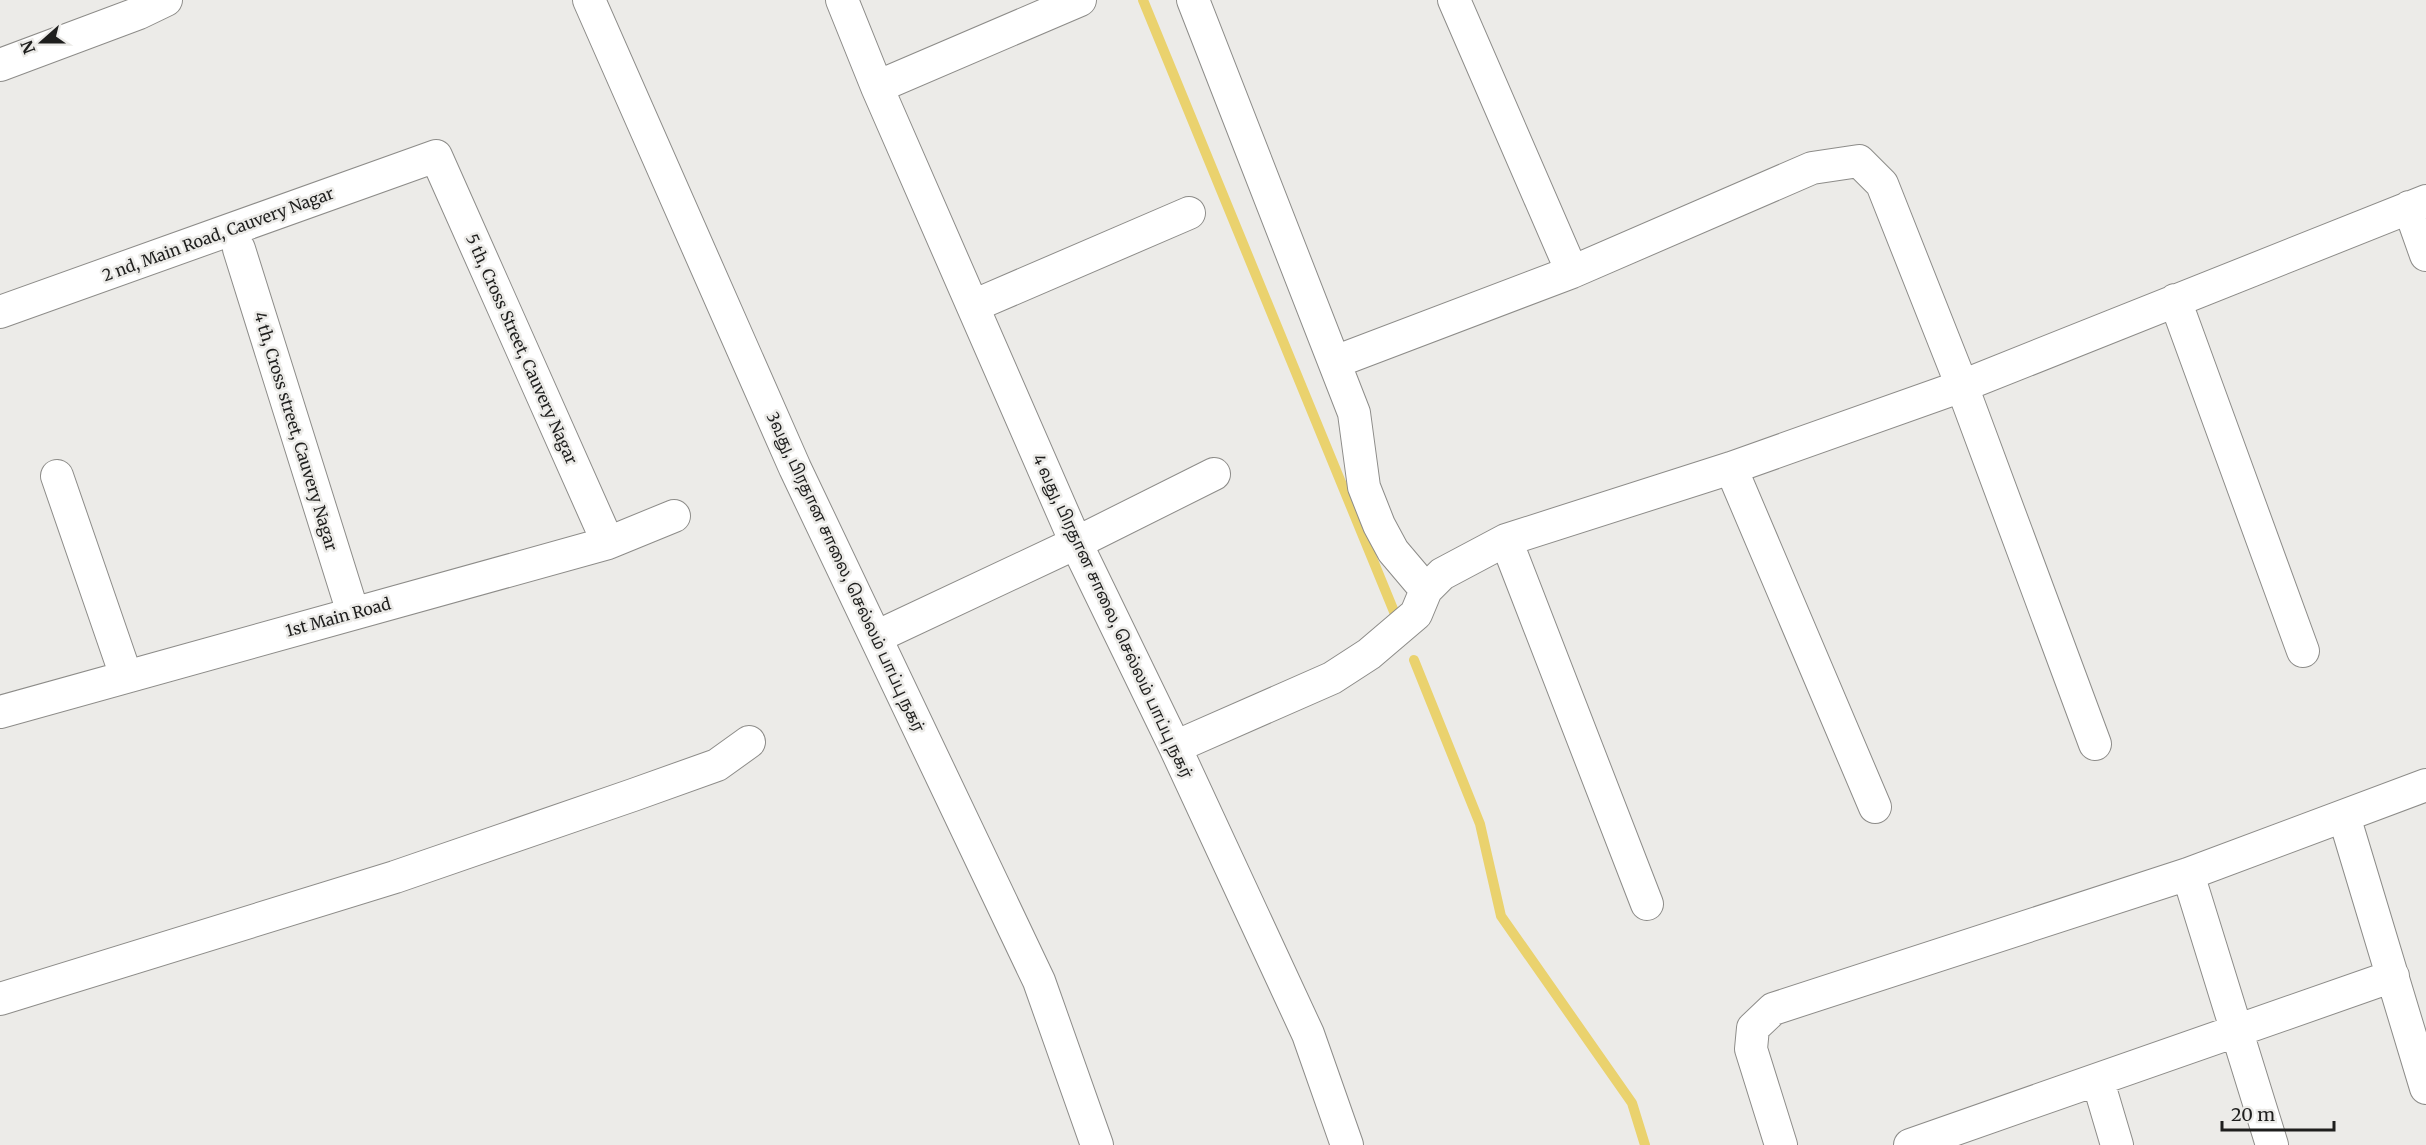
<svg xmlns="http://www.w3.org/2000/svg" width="2426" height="1145" viewBox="0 0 2426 1145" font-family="Merriweather,'Noto Sans Tamil',serif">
<rect width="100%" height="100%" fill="#ecebe8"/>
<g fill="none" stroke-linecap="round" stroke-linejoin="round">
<path stroke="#ead26e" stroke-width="10" d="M1143,0l252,614
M1414,660l66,164 21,92 131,187 13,42"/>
<g stroke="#8d8c89" stroke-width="34">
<path id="minor" d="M589,0l206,468 244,513 58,164
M842,0l35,87 199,456 99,204 133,287 39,111
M1193,0l161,413 10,74 15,38 14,26 33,39
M1454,0l118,272
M0,65l139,-52 27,-13
M877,87l203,-87
M2409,207l17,48
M239,249l114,364
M2175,300l128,351
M973,306l216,-93
M0,312l436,-156 172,387
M1335,362l237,-90 240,-104 47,-7 23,23 80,202 133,358
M1731,468l144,339
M57,476l69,200
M1506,540l141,364
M876,637l200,-94 138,-69
M0,712l608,-169 66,-27
M1175,747l157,-69 37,-24 47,-40 10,-24 16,-16 64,-34 225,-72 231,-82 464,-185
M2344,816l82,272
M2188,874l84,271
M0,999l395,-122 238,-82 84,-30 32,-23
M2098,1081l19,64
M1781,1145l-30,-96 2,-21 20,-19 415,-135 238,-89
M1910,1145l483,-169"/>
</g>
<use href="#minor" stroke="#fff" stroke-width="32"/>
</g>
<g text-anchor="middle" stroke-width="5" stroke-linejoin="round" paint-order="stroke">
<g font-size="16" fill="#1e1e1d" stroke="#ecebe8">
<text transform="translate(218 234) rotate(-20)" y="6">2 nd, Main Road, Cauvery Nagar</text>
<text transform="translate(522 349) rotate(66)" y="6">5 th, Cross Street, Cauvery Nagar</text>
<text transform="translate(296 431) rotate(73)" y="6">4 th, Cross street, Cauvery Nagar</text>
<text transform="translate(846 572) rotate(65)" y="6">3வது, பிரதான சாலை, செல்லம் பாப்பு நகர்</text>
<text transform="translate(1113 616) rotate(65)" y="6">4 வது, பிரதான சாலை, செல்லம் பாப்பு நகர்</text>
<text transform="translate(338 617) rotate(-15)" y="6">1st Main Road</text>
</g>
</g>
<g transform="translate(42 42) rotate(249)" stroke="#ecebe8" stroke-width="4.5" paint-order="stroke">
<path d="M0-4.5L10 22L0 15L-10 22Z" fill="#1e1e1d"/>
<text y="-9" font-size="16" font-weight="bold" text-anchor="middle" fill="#1e1e1d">N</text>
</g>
<path d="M2222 1121v9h112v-9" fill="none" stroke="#1e1e1d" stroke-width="3"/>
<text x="2231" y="1121" font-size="18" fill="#1e1e1d" stroke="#ecebe8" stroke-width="4.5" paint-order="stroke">20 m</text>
</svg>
